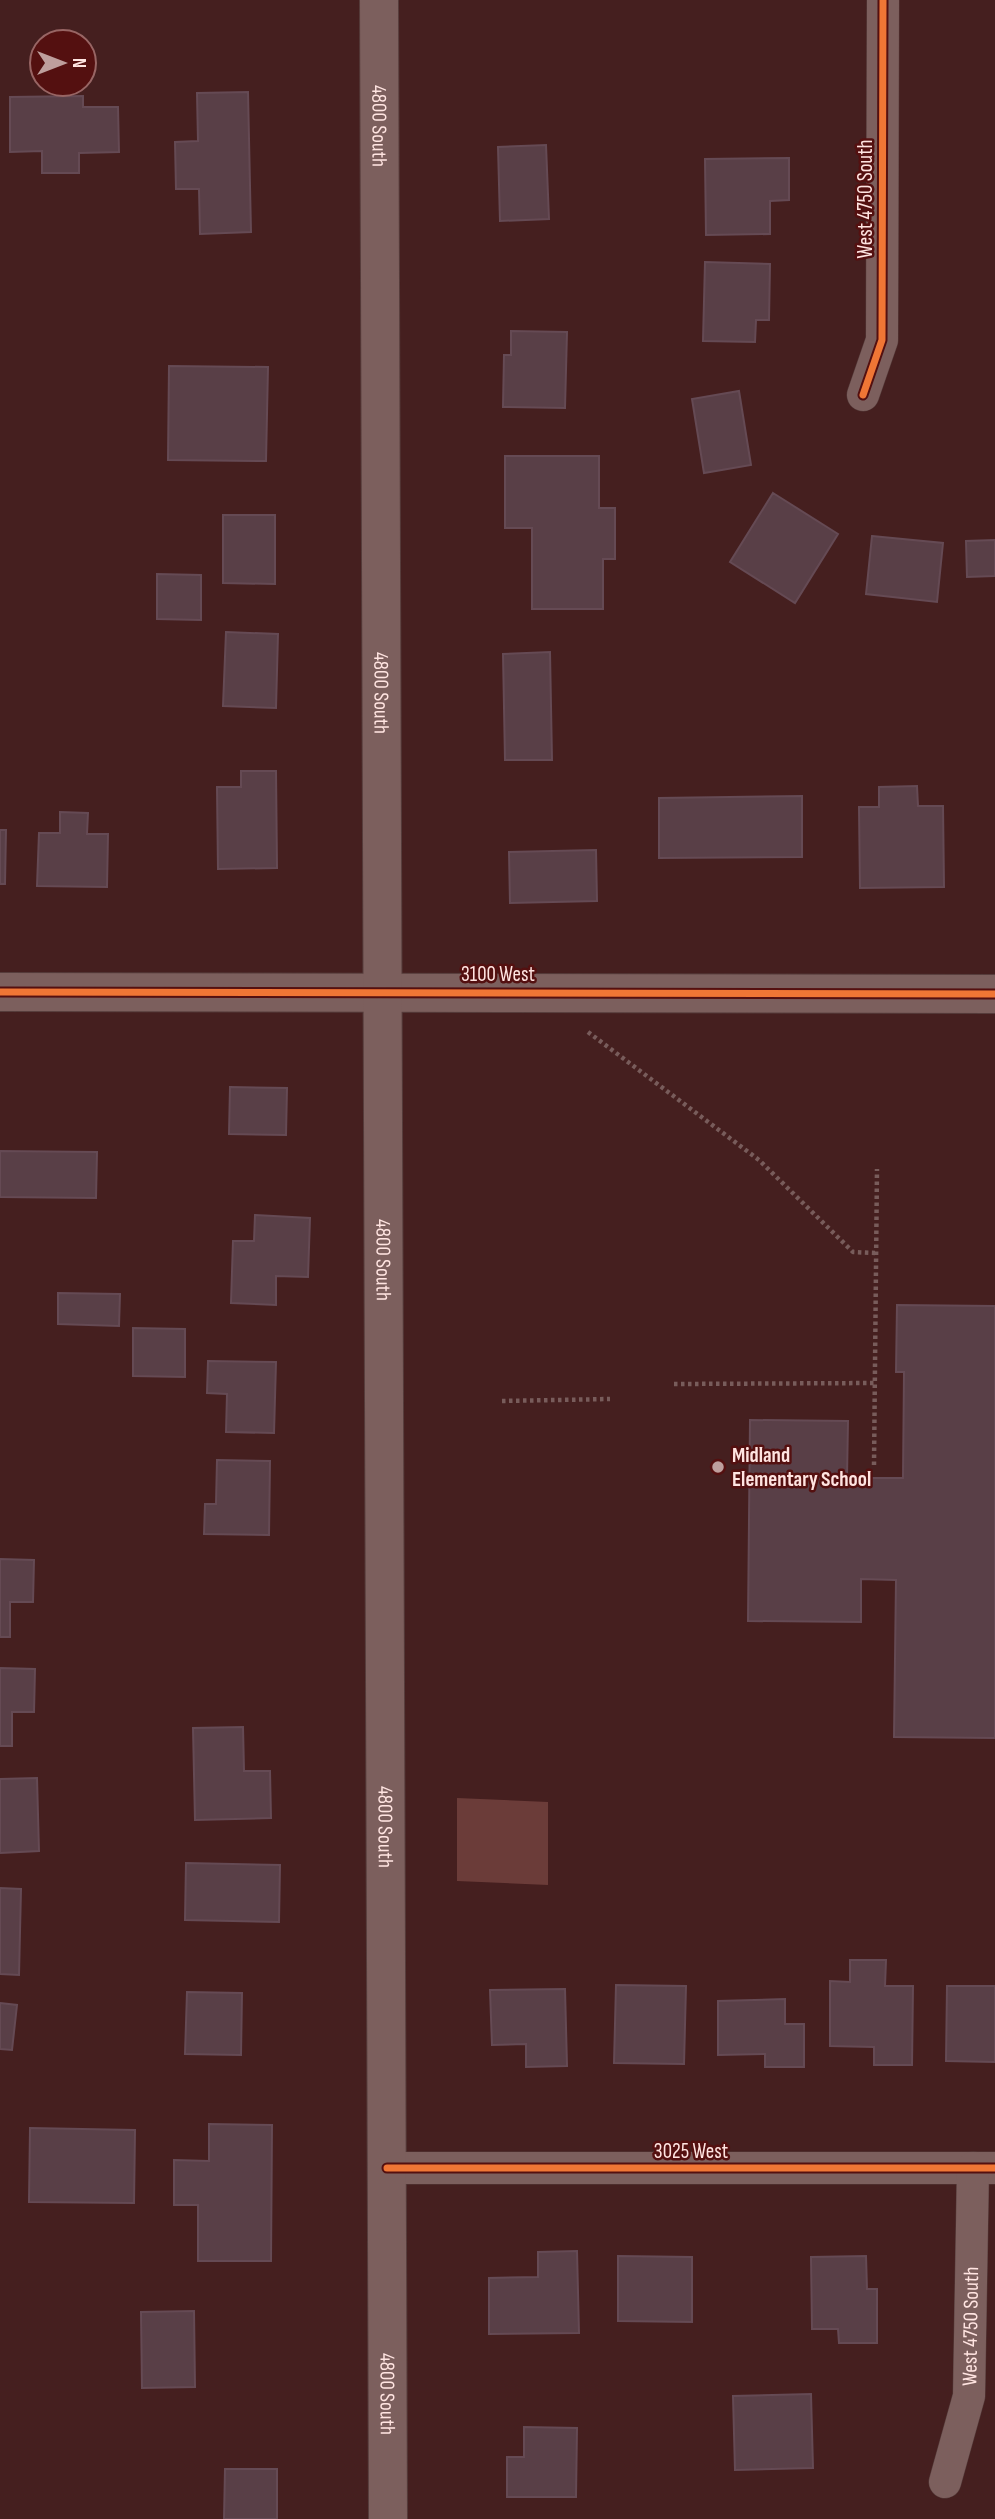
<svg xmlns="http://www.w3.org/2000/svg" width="995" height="2519" viewBox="0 0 995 2519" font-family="'Sofia Sans Condensed',sans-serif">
<rect width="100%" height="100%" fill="#451f1f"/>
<path fill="#6b3c39" d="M457,1798l91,4v83l-91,-4z"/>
<path fill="#593f47" stroke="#654a54" stroke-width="2" d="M248,92l3,140 -51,2 -1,-45h-23l-1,-47 23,-1 -1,-48z
M83,96v11h35l1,45 -40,1v20h-37v-22l-32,1v-55z
M546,145l3,74 -49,2 -2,-74z
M789,158v42l-19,1v33l-64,1 -1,-76z
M705,262l65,2 -1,56h-13l-1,22 -52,-1z
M511,331l56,1 -2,76 -62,-1 1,-52h7z
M169,366l99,1 -2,94 -98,-1z
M739,391l12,74 -47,8 -12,-74z
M505,456h94v52h16v51h-12v50h-71v-81h-27z
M773,493l65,41 -43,69 -65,-41z
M223,515h52v69l-52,-1z
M872,536l71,7 -6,59 -71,-8z
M995,540v36l-28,1 -1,-36z
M157,574l44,1v45l-44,-1z
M226,632l52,2 -2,74 -53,-2z
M550,652l2,108h-47l-2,-106z
M241,771h35l1,97 -59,1 -1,-82h24z
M917,786l1,20h25l1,81 -84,1 -1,-81h20v-20z
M802,796v61l-143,1v-60z
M60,812l28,1 -1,21h21l-1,53 -70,-1 2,-53h21z
M0,830h6l-1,54h-5z
M596,850l1,51 -87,2 -1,-51z
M230,1087l57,1 -1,47 -57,-1z
M0,1151l97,1 -1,46 -96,-1z
M255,1215l55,3 -2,59 -32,-1v29l-45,-2 2,-62h21z
M58,1293l62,1 -1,32 -61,-2z
M897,1305l98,1v432l-101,-1 2,-157 -35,-1v43l-113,-1 2,-201 98,1 -1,57h56l1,-106h-8z
M133,1328l52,1v48l-52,-1z
M208,1361l68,1 -2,71 -48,-1 1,-38 -20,-1z
M217,1460l53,1 -1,74 -65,-1 1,-30h11z
M0,1559l34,1 -1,42h-23v35h-10z
M0,1668l35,1 -1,43h-22v34h-12z
M243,1727l1,44h26l1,47 -76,2 -2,-92z
M37,1778l2,73 -39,2v-74z
M186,1863l94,2 -1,57 -94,-2z
M0,1888l21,1 -2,86 -19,-1z
M850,1960h36l-1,26h28l-1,79h-38v-18l-44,-1v-65l20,1z
M616,1985l70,1 -2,78 -70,-1z
M947,1986h48v76l-49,-1z
M565,1989l2,77 -41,1v-23l-34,1 -2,-55z
M187,1992l55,1 -1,62 -56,-1z
M785,1999v25h19v43h-39v-13l-47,1v-54z
M0,2003l17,2 -5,45 -12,-1z
M209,2124l63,1 -1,136h-73v-56h-24v-45l35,1z
M30,2128l105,2 -1,73 -105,-1z
M577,2251l2,82 -90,1v-56l49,-1v-25z
M618,2256l74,1v65l-74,-1z
M866,2256l1,33h10v54h-38l-1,-14h-26l-1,-72z
M194,2311l1,76 -53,1 -1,-76z
M811,2394l2,74 -78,2 -2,-74z
M524,2427l53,1 -1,69h-69v-40h17z
M225,2469h52v50h-53z"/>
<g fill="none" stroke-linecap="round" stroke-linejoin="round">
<g stroke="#563c3b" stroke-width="33">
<g id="minor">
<path d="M863,395l19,-55 1,-340"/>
<path d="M387,2168h608"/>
<path id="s1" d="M945,2482l24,-86 4,-228"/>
</g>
</g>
<g stroke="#563c3b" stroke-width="40">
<path id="tertiary" d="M0,992l995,2"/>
</g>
<g stroke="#563c3b" stroke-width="40">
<g id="secondary">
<path id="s2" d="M379,0l9,2519"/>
</g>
</g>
<path stroke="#785c5b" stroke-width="4.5" stroke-dasharray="3.5 3.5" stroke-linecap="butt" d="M588,1032l171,128 94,92 22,1
M674,1384l201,-1
M502,1401l108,-2
M874,1465l3,-296"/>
<use href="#minor" stroke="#7c5f5d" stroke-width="32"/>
<use href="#tertiary" stroke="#7c5f5d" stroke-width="38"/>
<use href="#secondary" stroke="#7c5f5d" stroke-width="38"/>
<g stroke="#541010" stroke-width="11">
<path id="cycleway" d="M863,395l19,-55 1,-340
M0,992l995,2
M387,2168h608"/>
</g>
<use href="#cycleway" stroke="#f07635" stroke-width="7"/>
</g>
<circle fill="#be9f9d" stroke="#541010" stroke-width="2.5" cx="718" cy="1467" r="7"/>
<g text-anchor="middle" stroke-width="5" stroke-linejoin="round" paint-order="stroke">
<g font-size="21" fill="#ffe4e1" stroke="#541010">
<text dy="7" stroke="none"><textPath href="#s2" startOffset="126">4800 South</textPath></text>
<text transform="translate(865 199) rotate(-90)" y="7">West 4750 South</text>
<text dy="7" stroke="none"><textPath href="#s2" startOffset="693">4800 South</textPath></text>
<text x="498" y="981">3100 West</text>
<text dy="7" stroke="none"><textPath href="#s2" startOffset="1260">4800 South</textPath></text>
<text dy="7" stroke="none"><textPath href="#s2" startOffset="1827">4800 South</textPath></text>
<text x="691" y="2158">3025 West</text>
<text dy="7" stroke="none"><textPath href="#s1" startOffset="159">West 4750 South</textPath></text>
<text dy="7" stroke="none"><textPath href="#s2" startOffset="2394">4800 South</textPath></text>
</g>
<g font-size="21" font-weight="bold" fill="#ffe4e1" stroke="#541010" text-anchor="start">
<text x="732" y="1462">Midland<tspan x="732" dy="24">Elementary School</tspan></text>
</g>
</g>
<g transform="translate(63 63) rotate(90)"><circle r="33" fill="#541010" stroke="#986564" stroke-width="2"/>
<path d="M0-5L12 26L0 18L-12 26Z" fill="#be9f9d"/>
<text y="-10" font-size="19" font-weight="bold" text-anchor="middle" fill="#ffe4e1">N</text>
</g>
</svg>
